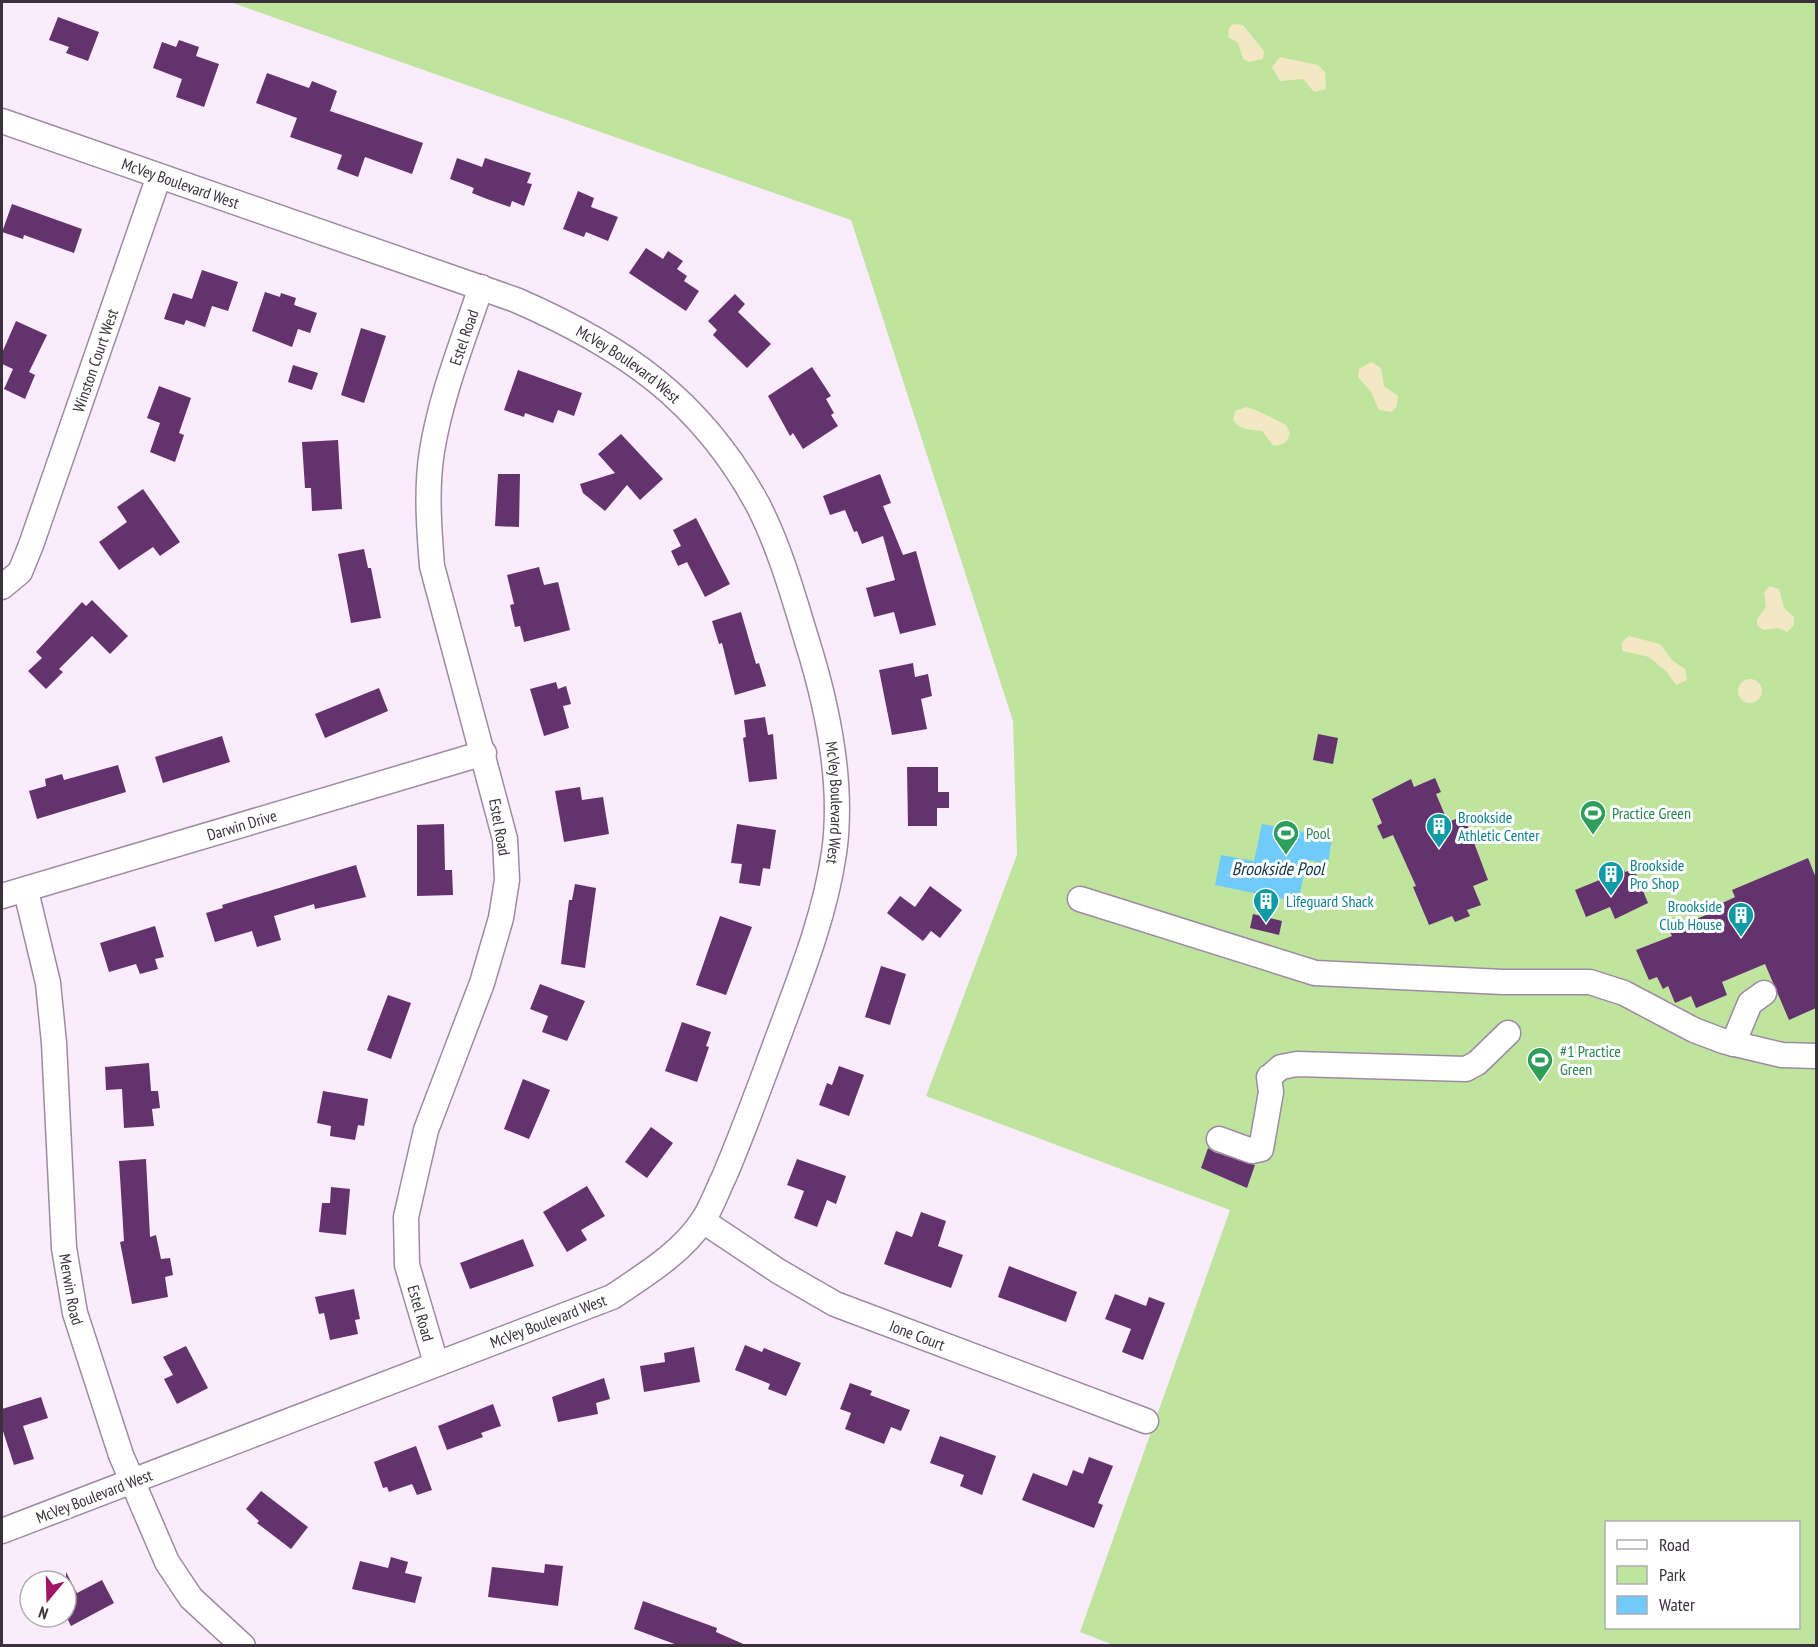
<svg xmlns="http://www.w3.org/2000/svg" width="1818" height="1647" viewBox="0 0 1818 1647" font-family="'PT Sans Narrow',sans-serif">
<rect width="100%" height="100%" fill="#faecfd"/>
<path fill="#bfe49d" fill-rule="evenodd" d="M230,2h1586v1643l-700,1 -36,-14 150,-422 -304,-114 91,-241 -4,-134 -162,-501zM1606,1522h192v106h-192z"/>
<path fill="#f2e8c3" d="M1233,24l10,1 21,26 -1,8 -14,3 -6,-3 -5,-16 -10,-6 1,-9z
M1280,57l38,8 7,7 1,17 -12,3 -11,-13 -23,2 -8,-14z
M1371,362l10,6 3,18 14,10 -1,10 -5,6 -13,-2 -8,-18 -13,-15 1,-8z
M1247,407c15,5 25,11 39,18l4,8c-2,9 -8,14 -17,12l-11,-14c-12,-2 -23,0 -29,-12l2,-8z
M1770,586l9,3 5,19 10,9v8l-7,7 -9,-4 -15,2 -6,-5v-6l9,-12 -2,-15z
M1629,636l31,8 13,17 12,8 2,11 -11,5 -10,-14 -17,-14 -27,-6v-9z
M1738 691a12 12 0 1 1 24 0a12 12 0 1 1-24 0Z"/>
<path fill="#70cbfb" d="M1262,824l70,13 -4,27 -21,-4 -9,42 -83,-17 6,-30 33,6z"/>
<path fill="#64336e" d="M58,17l41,15 -11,29 -22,-8 3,-6 -20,-7z
M179,40l20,7 -3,9 23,8 -15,43 -28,-10 6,-18 -29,-11 9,-26 14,5z
M267,73l42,15 3,-7 25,10 -7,20 93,32 -11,31 -47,-17 -7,20 -21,-8 5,-14 -52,-18 7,-19 -41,-15z
M457,158l25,9 3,-9 46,15 -4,10 5,1 -8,22 -12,-5 -2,6 -23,-8 -15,-6 2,-5 -24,-9z
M578,191l16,7 -3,9 27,10 -10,24 -22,-9 -2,5 -21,-8z
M12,204l70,25 -8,24 -50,-18 -1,4 -21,-7z
M646,248l17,11 5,-8 15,10 -6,8 10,7 -3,5 15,10 -13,20 -57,-38z
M202,270l36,12 -10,29 -16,-5 -7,21 -19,-7 -2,5 -20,-6 9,-26 19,6z
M265,292l15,5 1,-4 15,5 -2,7 23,8 -7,20 -12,-4 -6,18 -40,-16z
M735,294l10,10 -7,8 33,32 -24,24 -34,-33 4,-5 -9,-9z
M16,321l31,14 -18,37 6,3 -10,24 -21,-10 9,-20 -11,-5v-11z
M361,328l25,8 -22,67 -23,-8z
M293,365l25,8 -6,17 -24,-8z
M812,367l19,29 -5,3 8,14 -3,2 7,11 -35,23 -10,-16 -3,3 -22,-40z
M518,370l64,23 -8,23 -16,-6 -5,13 -28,-10 -1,4 -20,-7z
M159,386l32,12 -12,35 5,2 -9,27 -25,-10 10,-29 -13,-5z
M621,434l42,45 -23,21 -13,-15 -22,26 -22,-18 -3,-9 35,-11 -17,-19z
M338,440l4,69 -30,2 -1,-23h-6l-3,-46z
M498,474h22l-1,53 -24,-1z
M880,474l11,29 -8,3 20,49 13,-4 20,74 -36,9 -6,-22 -20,5 -8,-29 29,-8 -12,-44 -21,8 -5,-13 -3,1 -9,-22 -15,5 -7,-19z
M143,489l37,53 -20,14 -7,-9 -34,23 -20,-28 28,-20 -10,-15z
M696,518l34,66 -25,13 -18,-35 -9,4 -7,-15 10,-5 -8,-16z
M364,549l4,19h3l10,50 -30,5 -13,-69z
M539,567l5,18 14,-3 12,48 -46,12 -4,-16 -5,1 -5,-22 4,-1 -7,-29z
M92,600l36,36 -18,18 -18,-18 -33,33 4,3 -17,17 -18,-18 14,-13 -6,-6 46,-50 4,4z
M741,612l15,52 3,-1 7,23 -31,9 -13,-52 -3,1 -7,-23z
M913,663l2,14 13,-3 4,22 -11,3 6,30 -35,6 -13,-65z
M556,682l2,7 8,-3 5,18 -8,2 6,22 -25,8 -14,-47z
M379,688l9,23 -63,27 -10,-24z
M765,717l3,18 5,-1 4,45 -28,3 -6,-44 3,-1 -2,-17z
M1318,734l20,4 -5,26 -20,-4z
M222,736l8,26 -67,21 -8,-26z
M118,765l8,27 -89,27 -8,-28 17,-5 -1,-7 17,-5 2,6z
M907,767h31v25h11v16h-12v18h-29z
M1435,778l6,14 -5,2 12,28 16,-6 24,64 -15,6 8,19 -14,5 3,6 -15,6 -3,-6 -23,9 -16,-38 3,-1 -23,-51 -10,4 -6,-13 5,-3 -10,-24 39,-20 3,8z
M580,787l2,13 21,-3 6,37 -45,8 -9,-51z
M444,824l1,46h7l1,25 -36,1v-71z
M737,824l39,6 -6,39 -7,-1 -3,18 -21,-3 3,-19 -11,-1z
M1808,858l8,20v130l-27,12 -24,-56 -43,18 5,13 -31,13 -5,-12 -16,7 -7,-17 -5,3 -6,-12 -8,3 -13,-30 36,-14 -3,-6 47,-19 -2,-4 21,-10 -3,-7z
M356,865l10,32 -51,12 -1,-5 -40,12 7,24 -24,7 -5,-16 -37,11 -9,-29 17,-5 -1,-3z
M1634,869l14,34 -33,16 -5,-12 -24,10 -11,-27 49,-20 1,2z
M575,884l21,4 -11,80 -24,-4 8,-64h3z
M930,886l32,24 -22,28 -9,-7 -8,10 -36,-28 13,-17 15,11z
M1253,914l29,7 -3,14 -29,-7z
M720,916l32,11 -26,68 -30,-10z
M155,926l9,31 -9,2 3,10 -18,5 -4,-10 -27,8 -9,-29z
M881,966l25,8 -16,51 -25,-8z
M540,984l45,17 -18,40 -25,-9 6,-16 -18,-7z
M388,995l23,8 -20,56 -24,-9z
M682,1022l29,10 -5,14 3,1 -12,35 -32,-11z
M149,1063l2,28h7l2,17 -8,1 2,17 -30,2 -2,-39 -16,1 -1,-23z
M839,1066l25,9 -15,41 -30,-11 8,-22 5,2z
M523,1079l27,11 -21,49 -25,-10z
M323,1091l45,8 -4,27 -6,-1 -3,15 -25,-4 1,-10 -14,-3z
M651,1127l22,16 -26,35 -22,-16z
M1208,1148l6,4 41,13 -8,23 -46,-20z
M146,1159l4,78 6,-2 5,24 9,-1 3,17 -8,2 3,20 -36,7 -12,-62 4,-1 -5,-80z
M797,1159l49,17 -10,28 -9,-4 -10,27 -23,-9 10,-27 -17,-6z
M587,1186l18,30 -24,14 6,10 -20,12 -24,-40z
M331,1187l19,2 -4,46 -27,-3 3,-29h8z
M921,1212l25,9 -8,25 25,9 -12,33 -67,-24 12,-33 16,6z
M523,1239l11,27 -64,23 -10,-26z
M1009,1266l68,26 -11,30 -68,-25z
M354,1289l6,30 -5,1 3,14 -28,6 -6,-27 -5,1 -4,-17z
M1115,1294l31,12 3,-9 16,6 -22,57 -21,-8 9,-23 -26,-10z
M745,1345l17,7 2,-4 37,15 -15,33 -18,-7 2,-5 -35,-14z
M186,1346l22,42 -31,16 -13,-25 9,-4 -10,-18z
M694,1347l6,35 -56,10 -4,-26 25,-4 -1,-9z
M604,1378l6,21 -14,4 2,11 -40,8 -6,-25z
M850,1383l22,8 -2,4 40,15 -9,21 -10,-4 -7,17 -39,-15 6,-16 -11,-4z
M41,1397l7,21 -25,8 11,33 -20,6 -12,-37v-19z
M493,1404l8,22 -20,7 2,4 -36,13 -9,-24z
M940,1436l56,20 -14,39 -22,-9 4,-11 -34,-12z
M416,1446l16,44 -15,5 -5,-11 -23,8 -2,-5 -4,1 -9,-26z
M1089,1457l24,9 -15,37 5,2 -9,23 -72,-28 11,-27 34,13 6,-16 10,4z
M261,1491l47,36 -17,22 -34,-26 2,-2 -13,-12z
M391,1557l17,5 -3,11 17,4 -7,26 -63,-14 8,-28 28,7z
M545,1564l18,2 -5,40 -70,-9 4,-30 52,6z
M66,1572l11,21 25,-13 12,23 -43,23 -5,-10z
M643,1601l74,27 -1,4 32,14h-68l-46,-17z"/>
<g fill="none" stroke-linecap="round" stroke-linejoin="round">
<g stroke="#9f8aa4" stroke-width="27">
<g id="minor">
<path id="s1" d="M2,121l514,179c108,47 185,100 242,205 22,43 35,90 49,136 21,67 37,142 27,212 -10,68 -37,132 -60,195 -16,43 -32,87 -50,129 -7,14 -12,30 -21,43 -21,33 -60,56 -91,77l-610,234"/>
<path id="s2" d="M2,587l18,-15 11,-27 128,-369"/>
<path id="s3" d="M26,891l22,92 6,60 10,205 11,65 46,142 46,107 24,36 52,48"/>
<path id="s4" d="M2,896l482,-143"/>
<path d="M1080,899l235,74 188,9h87l34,11 70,37 29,11 59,14 34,1"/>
<path d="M1733,1044l17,-41 14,-10"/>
<path d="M1274,1073l7,-6 16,-3 169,5 11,-6 31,-30"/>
<path d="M1219,1139l33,12 9,-2 10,-57 -2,-15"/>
<path id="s5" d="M703,1221l75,50 57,33 311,117"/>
<path id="s6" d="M436,1363l-29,-98 -1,-48 20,-87 56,-147 19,-65 6,-38 -2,-41 -73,-273c-3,-37 -6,-78 0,-115 9,-56 31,-110 49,-164"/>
</g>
</g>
<use href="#minor" stroke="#fff" stroke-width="24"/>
</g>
<defs>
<g id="stadium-pin" transform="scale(1.35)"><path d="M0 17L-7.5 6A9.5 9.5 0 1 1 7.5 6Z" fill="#2e9e5b" stroke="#fff"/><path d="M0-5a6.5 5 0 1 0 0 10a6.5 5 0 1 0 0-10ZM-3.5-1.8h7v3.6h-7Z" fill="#fff"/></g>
<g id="building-pin" transform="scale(1.35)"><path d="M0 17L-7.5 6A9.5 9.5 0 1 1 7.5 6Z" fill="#0f9aa8" stroke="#fff"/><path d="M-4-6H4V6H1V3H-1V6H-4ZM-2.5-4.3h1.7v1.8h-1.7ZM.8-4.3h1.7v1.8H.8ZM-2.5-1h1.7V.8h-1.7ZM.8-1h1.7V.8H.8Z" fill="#fff"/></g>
</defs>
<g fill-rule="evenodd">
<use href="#stadium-pin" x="1593" y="813"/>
<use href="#building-pin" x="1439" y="826"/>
<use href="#stadium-pin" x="1286" y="833"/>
<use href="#building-pin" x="1611" y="874"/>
<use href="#building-pin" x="1266" y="901"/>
<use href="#building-pin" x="1741" y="915"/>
<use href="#stadium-pin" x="1540" y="1060"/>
</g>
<g text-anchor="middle" stroke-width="6" stroke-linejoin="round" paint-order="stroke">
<g font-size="16" fill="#3a313c" stroke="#fff">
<text dy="6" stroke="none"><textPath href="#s1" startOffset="189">McVey Boulevard West</textPath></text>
<text dy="6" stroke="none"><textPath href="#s6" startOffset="1060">Estel Road</textPath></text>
<text dy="6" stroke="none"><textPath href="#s2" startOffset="248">Winston Court West</textPath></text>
<text dy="6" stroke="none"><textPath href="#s1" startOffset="674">McVey Boulevard West</textPath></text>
<text dy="6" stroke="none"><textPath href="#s1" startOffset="1178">McVey Boulevard West</textPath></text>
<text dy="6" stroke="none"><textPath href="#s4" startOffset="250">Darwin Drive</textPath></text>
<text transform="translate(500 827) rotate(80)" y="6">Estel Road</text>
<text dy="6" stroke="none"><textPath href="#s3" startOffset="402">Merwin Road</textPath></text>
<text transform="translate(421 1313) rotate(74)" y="6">Estel Road</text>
<text transform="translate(548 1321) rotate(-21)" y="6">McVey Boulevard West</text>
<text dy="6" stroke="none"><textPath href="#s5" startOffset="244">Ione Court</textPath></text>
<text transform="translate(94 1496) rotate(-21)" y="6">McVey Boulevard West</text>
</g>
<g font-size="16" fill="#27864d" stroke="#fff" text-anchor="start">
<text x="1612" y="819">Practice Green</text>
<text x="1306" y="839">Pool</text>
<text x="1560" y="1057">#1 Practice<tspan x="1560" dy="18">Green</tspan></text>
</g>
<g font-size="16" fill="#0d838f" stroke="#fff" text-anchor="start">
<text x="1458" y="823">Brookside<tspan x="1458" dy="18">Athletic Center</tspan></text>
<text x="1630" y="871">Brookside<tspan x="1630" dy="18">Pro Shop</tspan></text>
<text x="1286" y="907">Lifeguard Shack</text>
<text x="1722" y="912" text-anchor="end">Brookside<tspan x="1722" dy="18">Club House</tspan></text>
</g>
<g font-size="18" font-style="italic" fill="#0e374b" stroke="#fff">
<text x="1278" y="875">Brookside Pool</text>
</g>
</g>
<rect width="1818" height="1647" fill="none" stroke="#3a313c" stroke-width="6"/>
<rect x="1605" y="1521" width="195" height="108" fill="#ffffff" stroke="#b0adb1" stroke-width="1.5"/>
<rect x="1617" y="1540" width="30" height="9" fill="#ffffff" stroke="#b0adb1" stroke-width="1.5"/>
<text x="1659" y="1551" font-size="18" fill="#3a313c">Road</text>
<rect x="1617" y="1566" width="30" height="18" fill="#bfe49d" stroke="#b0adb1" stroke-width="1.5"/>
<text x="1659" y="1581" font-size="18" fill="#3a313c">Park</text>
<rect x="1617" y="1596" width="30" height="18" fill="#70cbfb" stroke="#b0adb1" stroke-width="1.5"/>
<text x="1659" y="1611" font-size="18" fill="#3a313c">Water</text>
<g transform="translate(48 1599) rotate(199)"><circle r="28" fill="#ffffff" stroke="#b0adb1" stroke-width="1.5"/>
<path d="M0-4.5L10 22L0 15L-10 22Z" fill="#9f1664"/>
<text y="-9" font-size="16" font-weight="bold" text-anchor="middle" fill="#3a313c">N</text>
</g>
</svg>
